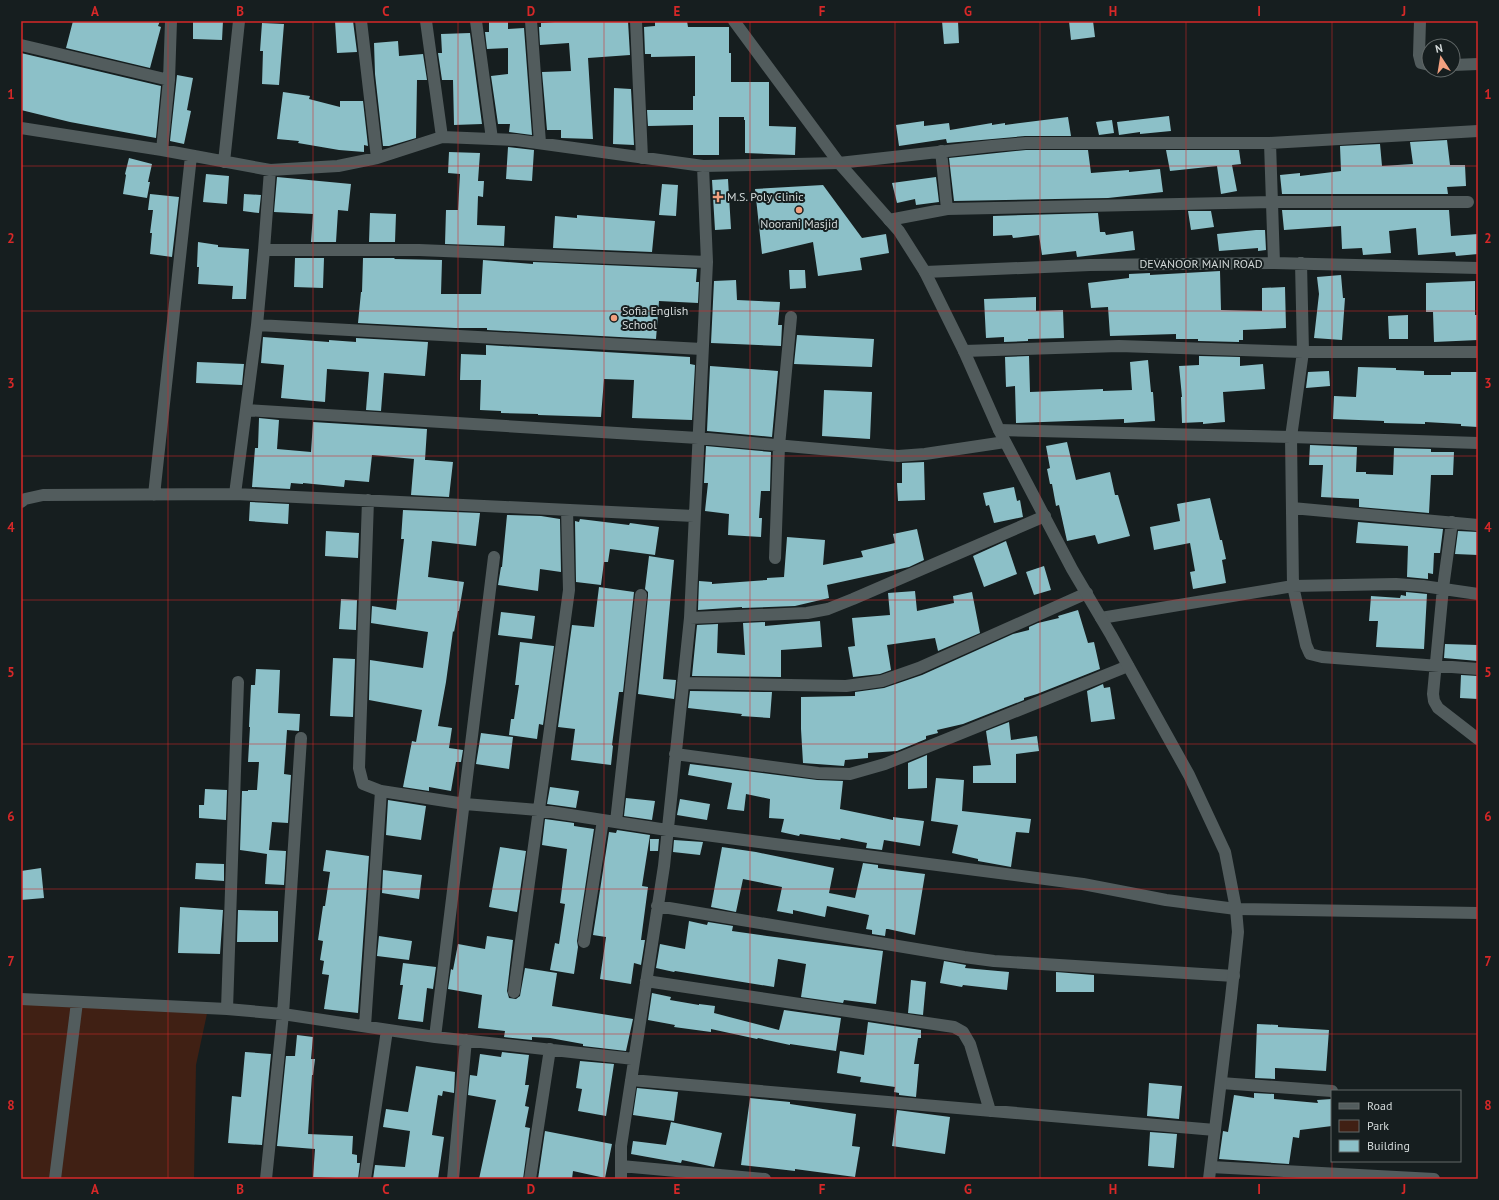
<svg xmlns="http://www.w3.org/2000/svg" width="1499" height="1200" viewBox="0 0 1499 1200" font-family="'PT Sans',sans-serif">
<rect width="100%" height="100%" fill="#161e1f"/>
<path fill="#402014" d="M21,1004l187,5 -12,56 -2,114h-173z"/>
<path fill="#8cc0c8" d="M73,21h87l-2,5 3,1 -11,41 -84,-20z
M193,21h30l-1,19 -29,-1z
M335,21h18l4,31 -20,1z
M489,21h19v8l16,-1 8,107 -23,-3 1,-8h-12l-7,-48 17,-2v-26l-21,1 -2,-17h4z
M568,21h60l2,34 -42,3 5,81 -32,-1v-8h-14l-5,-58 29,-1 -2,-28 -29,2 -1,-18h2v-4z
M655,21h32l1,6h41v26h2v29h38v44l27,1 -1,28 -50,-2v-33h-1v-3h-25v38h-26v-30l-45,1 -1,-16h46v-14h2v-40l-44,1v-3h-6l-1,-27 11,-1z
M942,21h16l1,22 -15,1z
M1069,21h24l2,16 -24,3z
M262,23l22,1 -5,61 -17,-1 1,-33h-3z
M470,33l12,91 -28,1 -1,-45h-11l-4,-27h4l-1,-19z
M398,41l1,15 24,-2 4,26h-10l-1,58 -27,8h-6l-8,-72 -1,-31z
M21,53l140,33 -5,52 -86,-16 -49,-12z
M177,75l16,3 -6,32 4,1 -7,33 -14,-3z
M614,88l17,1 3,56 -21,-1z
M283,92l27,4 -1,3 31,8v-6h23l5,45 -4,-1v7l-25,-2 -41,-7 1,-2 -22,-2z
M1169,116l2,15 -31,3v-2l-21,3 -2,-13z
M1068,117l3,19h-46l-78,7 -1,-4 -47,7 -3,-21 28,-4v5l25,-3 1,7 42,-7v2l13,-2v2z
M1112,120l2,13 -15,2 -3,-13z
M1447,140l3,25h15l1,21 -19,1 1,7h-166l-2,-19 20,-2v3l41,-5 -1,-25 40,-2 2,22 31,-2 -3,-22z
M508,147l26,3 -2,31 -26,-2z
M1026,150h62l3,23 38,-3v2l31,-3 3,23 -55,6 -154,3 -5,-43z
M1166,150h73l2,14 -9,1 5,26 -16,3 -4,-28 -47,5z
M449,152l31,1 -2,28h6l-1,16 -5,-1 -1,29 28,1 -1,20 -59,-2 1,-34h12l2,-36 -12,-1z
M129,158l23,6 -4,18h2l-3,16 -24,-4 3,-19 -1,-1z
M206,174l23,2 -2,28 -24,-2z
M277,177l74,7 -3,27 -10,-1 -2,32h-25l2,-28 -39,-2z
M936,177l3,25 -23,3 -1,-6 -18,4 -5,-20z
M728,179l3,50 -16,1 -3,-50z
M662,184l16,1 -2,31 -17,-1z
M823,185l39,53 24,-4 3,19 -29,5 2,12 -44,6 -5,-34 -51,12 -7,-65z
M150,194l29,3 -7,60 -22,-3 2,-21h-2l3,-23h-5z
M244,194l17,1 -2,18 -16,-2z
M1282,210h167l2,26 27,-2v20l-22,2 -1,-4 -37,3 -2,-27 -27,3 2,22 -28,2 -1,-7 -20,1 -1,-23 -57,4z
M1188,211h23l3,16 -23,3z
M370,213l26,1 -1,28h-26z
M1098,213l2,19h5l1,3 27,-4 2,19 -58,7 -1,-6 -34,4 -3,-20 -26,3 -1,-3 -19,1v-20z
M577,215l78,6 -3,31 -99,-4 2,-32 22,2z
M1256,230h9l1,20 -8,1v-3l-39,3 -2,-17z
M198,242l20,3v2l31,2 -3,50h-14l1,-13 -35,-2 1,-17h-2z
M295,258h29l-1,30 -29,-1z
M363,258h32l-1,1 48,1 -1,34h40l2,-34 50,4v-2l164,7 -1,13h3l-1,21 -39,-2 -3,38 -169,-9v-2h-32l-97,-5 3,-31h1z
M789,270h16l1,18 -16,1z
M1220,271l1,39 41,1v-23l23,-1 1,41 -43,2v10h-4v2l-41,-1v-2h-22v-5l-66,2 -2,-29 -17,1 -3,-25 41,-5v-4l21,-1v2z
M1341,275l2,23h2l-3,42 -28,-2 5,-44 -2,-17z
M736,280l1,20 43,2 -2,23h4l-1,21 -70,-3 3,-62z
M1475,281v34h3v25l-44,2 -1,-30h-7v-29z
M1036,297v14l27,-1 1,28 -36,1v2l-24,1v-5l-18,1 -2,-39z
M1408,315v24h-19l-1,-23z
M797,335l77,4 -2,28 -78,-3z
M263,337l66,5v-2l27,2v-4l72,4 -3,34 -41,-3 -3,38 -15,-1 3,-38 -42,-3 -2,33 -44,-4 3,-33 -23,-2z
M486,345l204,12v7l5,1 -3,55 -60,-2 2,-38 -30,-1 -3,38 -63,-2v-1l-37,-1v-2l-21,-1 1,-30h-21l1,-26 25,1z
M1029,356l1,36 73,-3v2l29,-1 -2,-28 18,-2 3,32h2l2,29 -31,2v-4l-108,4 -1,-37 -9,1 -1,-30z
M1199,356l41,1v9l23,-2 2,25 -42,3 2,30 -22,2v-2l-21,1 -1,-26h1l-3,-31 20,-1z
M197,362l47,2 -2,21 -46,-2z
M710,366l68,5 -6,66 -65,-6z
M1358,367l38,1v2l28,1v4h27v-3h27v55l-17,-1v-2l-36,-2v2l-41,-1v-2l-51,-2 1,-23 22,1z
M1329,371l1,15 -24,2 2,-16z
M824,390l48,2 -2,47 -48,-3z
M259,418l20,2 -2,29 34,3 2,-30 114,7 -2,31 -53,-5 -3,27 -24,-2 -1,7 -41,-4v1l-12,-1 -1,6 -38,-2 3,-39h3z
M1067,442l9,38 34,-8 5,23h3l12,41 -32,8 -3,-9 -28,6 -8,-36 -3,1 -4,-22h-2l-3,-15 3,-1 -4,-22z
M1310,445l47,2 -1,25h10v2l27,1 1,-27 37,1v3h23l-1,23h-22l-2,38 -70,-6v-8l-38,-2 2,-32h-14z
M706,446l65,6 -1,39h-9l-2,27h3l-1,19 -33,-2 1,-21 -24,-3 3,-28h-4z
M414,459l39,3 -4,35 -38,-2z
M924,462l1,38 -27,1 -1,-18h5v-20z
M1014,487l3,14 3,-1 3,17 -29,6 -5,-18 -3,1 -3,-13z
M1210,498l10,42h2l4,19 -4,1 4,23 -33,6 -3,-17 5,-1 -5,-28 -36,7 -4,-23 30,-6 -3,-17z
M250,502l39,2 -1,20 -39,-3z
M403,510l77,3 -4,33 -44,-5 -4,36 36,5 -5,29h-1l-4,21 -1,-1 -7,51 -8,44 14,2 -3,20 14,2 -2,12h-5l-5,29 -22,-4v4l-26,-4 9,-46 4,1 6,-32 -53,-10 1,-40 53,8 5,-36 -57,-9 1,-17 24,4 8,-71h-3z
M507,515l34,1 19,3 1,53 -21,-3 -2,22 -40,-6 3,-18h1z
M580,519l49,6 1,-2 29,4 -4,28 -45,-6 -2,13h-4l-3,23 -25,-3 -1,-61 4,1z
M1358,522l85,7 -3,24h-6l-1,21 -5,-1v6l-21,-2 1,-31 -52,-3z
M917,529l7,31 -15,7 -82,18 2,13 -34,8 -53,2v-1l-44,3 1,-29 13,1v2l55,-4v-2l17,-1 3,-40 38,3 -2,25 40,-8 -2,-6 34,-8 -2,-9z
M326,531l33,2 -1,25 -33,-2z
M1458,531l20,1v23l-23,-1z
M1006,541l11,33 -33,13 -11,-31z
M649,556l25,4 -11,119 13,1 -2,19 -36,-5 10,-98v-4l-3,-3z
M1044,566l7,24 -17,5 -8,-23z
M599,587l35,5 -11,100h-4l-7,53 1,1 -2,19 -40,-5 4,-31 -17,-2 14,-102 22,2z
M915,591l2,20 37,-8 -1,-7 19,-4 8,41 -42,18 -3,-13 -48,7 4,25 -11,4 -27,3 -5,-30 7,-1 -3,-28 38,-3 -2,-22z
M1406,592l21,2 -3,55 -48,-2 2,-26h-9l2,-25 29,2 1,-3 5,1z
M341,599l16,1 -1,30 -17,-1z
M1078,610l10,33 6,-1 6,27 -63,25 -13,4v2l-61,24 -26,6 1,3 -12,3v3l-29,12 -29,2v5l-23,2 -1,6 -41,-3 -2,-34v-32l54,-1v-4l29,-4 38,-13 91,-41 16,-4v-3l9,-4 21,-5 -1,-2z
M501,612l34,4 -3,23 -34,-4z
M820,621l2,26 -41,3v27l-89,-1 5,-51 21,-1 -1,29 28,2 -2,-32 22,-1v4z
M520,642l34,4 -11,79 -4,-1 -2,15 -28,-4 2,-16h3l5,-34h-4z
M1445,644l33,1v16l-34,-3z
M333,658l22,1 -2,58 -23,-1z
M256,669l24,1 -2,43 22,1 -1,17 -12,-1 -3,44 7,1 -3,48 -16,-1 -3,28 17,1 -2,34 -19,-1 2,-30 -27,-4 2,-59h6v-1h9l2,-28h-11l2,-35h-1l2,-42h4z
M1461,675l17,1v23l-18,-1z
M1103,684l1,4 6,-1 5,32 -24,3 -4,-31z
M690,691l82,1 -2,26 -29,-2 1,-2 -54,-6z
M1009,722l2,18 26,-4 2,15 -23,3v29h-43v-17l18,-1 -5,-34z
M481,733l32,4 -4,32 -33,-5z
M927,755v33l-19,1v-26z
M690,764l127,16 26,1 -3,28 53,11v-3l31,4 -4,25 -36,-6 -2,10 -16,-2 1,-5 -26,-5 -1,2 -40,-6 -1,2 -18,-4 3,-13 -15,-1 1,-19 -24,-5 -2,17 -17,-2 5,-26 -44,-8z
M936,778l28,2 -2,31 69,8 -2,14 -13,-1 -5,35 -33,-6v-2l-26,-6 6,-28 -27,-4z
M550,787l29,4 -3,17 -29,-4z
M205,789l22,1 -1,30 -27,-2v-13h5z
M626,798l29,3 -3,19 -28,-4z
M680,799l30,5 -3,16 -30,-5z
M388,800l38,6 -5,34 -35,-5z
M545,819l29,4v3l20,3 -17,112 1,6 -4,27 -24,-4 5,-27 4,1 6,-40 -5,-1 7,-54 -25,-4z
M617,830l33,5 -8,51 6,1 -7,53h4l-4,25 -7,-2 -3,21 -31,-5 6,-42 -13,-2 16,-103 7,1z
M650,839h9l-1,12h-8z
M674,840l29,2 -3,13 -27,-3z
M500,847l26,4 -9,61 -28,-5z
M722,847l34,5 78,16 -5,25 26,5 8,-35 15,2v3l47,6 -10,61 -27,-6h-2l-1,7 -13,-2v-4l-6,-1 3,-14 -42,-9 -2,11 -32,-7v4l-16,-3 5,-24 -39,-8 -7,33 -25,-5z
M326,850l43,6 -11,157 -34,-4 5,-34 -7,-1 2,-13 -4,-1 3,-19 -5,-1 5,-34h2l5,-34 -7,-1z
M196,863l28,1v17l-29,-2z
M41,868l3,30 -23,2v-29z
M383,870l39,5 -3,24 -37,-6z
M180,907l43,3 -3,44 -42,-1z
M238,910l40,1v31h-41z
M689,921l18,4 1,-3 25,4 -1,5 35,5 116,15 -7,53 -32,-4 -1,3 -42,-6 5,-33 -28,-5 -4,28 -99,-16 -1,1 -18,-4 4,-24 25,5z
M379,936l33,5 -3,19 -32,-4z
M487,936l26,4 -6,51 2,7 7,1 4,-3 5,-28 32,5 -5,33 81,13 -7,32 -43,-5v-2l-33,-6 -18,-1v3l-28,-3 1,-6 -27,-3 4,-33 -34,-6 3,-20 2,1 5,-26 27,5z
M944,961l22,4 -1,3 44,4 -2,18 -44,-5 -1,2 -22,-4z
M403,963l33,4 -3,22 -6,-1 -4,34 -25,-3 5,-34h-3z
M1056,972l38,3v17h-38z
M911,980l15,2 -3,33 -15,-2z
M652,993l19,4 -1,3 29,5v-1l16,2 -1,7 65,17 5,-20 57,8 -5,33 -46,-7v1l-32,-7 -1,1 -46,-10v3l-37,-5 1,-2 -27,-5z
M868,1022l53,8v8h-3l-4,26h5l-3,33 -17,-2v-2l-5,-1 1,-5 -35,-5 1,-5 -24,-4 3,-22 24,4z
M1257,1024l21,1v2l51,3 -3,41 -51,-3v11l-20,-1z
M297,1035l16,2 -2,22h4l-2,16h-1l-4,59 45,2 -1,18 5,1v8h3l-2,16 -45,-2 2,-28 -38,-3 9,-90h9z
M245,1052l26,2 -9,91 -34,-2 4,-47 9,1z
M502,1052l27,3 -4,30h4l-4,21 4,1 -4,20 5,1 -7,51h-44l17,-79 -28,-5 2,-20 7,1 3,-22 21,3z
M580,1061l34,3 -8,52 -28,-5 4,-22 -6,-1z
M416,1066l39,6 -1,21 -11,-2 -1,5 -4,-1 -6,40 12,2 -6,42h-65l2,-14 30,2 5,-36 -27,-4 3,-18 22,3z
M1149,1083l33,3 -3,33 -32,-3z
M637,1088l41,4 -4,29 -41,-6z
M1254,1093l20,1v5l44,4 -1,-3 15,-1v27l-32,4 -1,8 -6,-1 -4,27 -70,-5 4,-28 5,1 6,-37 20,3z
M750,1098l40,4v2l66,10 -4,32 8,1 -5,30 -60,-8v2l-54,-6z
M897,1110l53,7 -5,37 -53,-8z
M671,1122l51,11 -8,34 -32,-7 -1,3 -50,-9 2,-13 33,4z
M545,1131l67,13 -7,34 -32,-7 -1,8h-34z
M1150,1132l27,2 -3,34 -26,-2z"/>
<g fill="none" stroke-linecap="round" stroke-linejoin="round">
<path stroke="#525c5d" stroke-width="12" d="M361,21l16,137
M426,21l16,116
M476,21l16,118
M531,21l9,122
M636,21l6,137
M1420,21l-1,34 2,8 8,2
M21,45l148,35
M1453,65l25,-1
M21,128l141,22 108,20 68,-4 39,-8 65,-21 74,3 187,26 136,-3 153,-17 34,-3h244l208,-12
M1270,143l4,120
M162,150l7,-70 2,-59
M941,151l6,58
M224,162l15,-141
M889,220l58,-11 325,-7h196
M264,250h155l288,12
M925,272l165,-7 184,-2 204,5
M257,325l445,24
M964,351l155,-5 184,6h175
M246,410l452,28 200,18 27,-2 80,-12
M999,430l292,7 12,-85 -2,-89
M1478,443l-187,-6 2,149 13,59 4,9 12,3 156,12
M235,494l22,-169 7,-75 6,-80
M154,495l37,-339
M368,500l-9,268 4,16 18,7 84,13 73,6 129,20 416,54 83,16 70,9 242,4
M21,502l4,-3 18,-4 192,-1 459,22
M1292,508l186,17
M1452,522l-9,66 -10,106 1,7 4,7 40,31
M775,558l4,-112 12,-129
M690,618l117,-5 21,-4 25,-10 192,-83
M1101,618l192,-32 103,-2 27,2 55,8
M683,683l163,3 36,-5 37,-13 168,-75
M675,754l143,19 32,1 35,-10 243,-98
M616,822l25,-227
M657,906l307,51 30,4 240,15
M584,942l19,-122
M646,981l308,46 9,5 7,12 20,67
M514,992l55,-402 -2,-80
M21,999l206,10 56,5 152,23 199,22
M227,1009l11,-327
M365,1026l16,-235
M435,1037l59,-480
M631,1080l584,50
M1221,1083l111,8
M621,1166l144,13
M1211,1167l223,12
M55,1179l22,-177
M266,1179l17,-165 18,-276
M365,1179l22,-149
M453,1179l13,-139
M530,1179l20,-130
M621,1179v-33l43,-280 26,-248 17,-356 -4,-96"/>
<path stroke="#525c5d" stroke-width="12" d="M734,21l105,142 60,68 26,41 39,79 35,79 73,139 39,66 78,140 36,77 11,57 2,23 -7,66 -22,181"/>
</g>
<path fill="none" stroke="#d62828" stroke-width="1" stroke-opacity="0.55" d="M168,21v1158M313,21v1158M458,21v1158M604,21v1158M750,21v1158M895,21v1158M1040,21v1158M1186,21v1158M1332,21v1158M21,166h1457M21,311h1457M21,456h1457M21,600h1457M21,744h1457M21,889h1457M21,1034h1457"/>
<g fill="#f2a07f" stroke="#161e1f" stroke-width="1.5">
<path d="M716 191h4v4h4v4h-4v4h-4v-4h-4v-4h4z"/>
<circle cx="799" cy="210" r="4"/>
<circle cx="614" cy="318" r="4"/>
</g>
<g text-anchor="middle" stroke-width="4" stroke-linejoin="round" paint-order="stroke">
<g font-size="12" fill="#d3d9d9" stroke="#161e1f" text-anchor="start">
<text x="727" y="201">M.S. Poly Clinic</text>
<text x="799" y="228" text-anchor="middle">Noorani Masjid</text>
<text x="622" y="315">Sofia English<tspan x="622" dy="14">School</tspan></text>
</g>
<g font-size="12" fill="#d3d9d9" stroke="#161e1f">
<text x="1201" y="268">DEVANOOR MAIN ROAD</text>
</g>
</g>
<rect width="1499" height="1200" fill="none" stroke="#161e1f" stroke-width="44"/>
<rect x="1331" y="1090" width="130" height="72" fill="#161e1f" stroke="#626969"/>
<rect x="1339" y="1103" width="20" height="6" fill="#525c5d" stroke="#626969"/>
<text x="1367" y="1110" font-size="12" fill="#d3d9d9">Road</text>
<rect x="1339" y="1120" width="20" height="12" fill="#402014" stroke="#626969"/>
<text x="1367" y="1130" font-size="12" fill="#d3d9d9">Park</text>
<rect x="1339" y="1140" width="20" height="12" fill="#8cc0c8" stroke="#626969"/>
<text x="1367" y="1150" font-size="12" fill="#d3d9d9">Building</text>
<g transform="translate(1441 58) rotate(348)"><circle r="19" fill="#161e1f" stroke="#626969"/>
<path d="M0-3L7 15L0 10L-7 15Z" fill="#f2a07f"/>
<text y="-6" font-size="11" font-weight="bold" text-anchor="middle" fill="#d3d9d9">N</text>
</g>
<rect x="22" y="22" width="1455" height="1156" fill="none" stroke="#d62828" stroke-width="1.5"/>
<g font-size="13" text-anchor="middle" font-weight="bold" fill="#d62828">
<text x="95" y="16">A</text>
<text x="240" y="16">B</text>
<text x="386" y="16">C</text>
<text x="531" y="16">D</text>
<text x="677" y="16">E</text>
<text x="822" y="16">F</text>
<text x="968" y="16">G</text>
<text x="1113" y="16">H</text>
<text x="1259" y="16">I</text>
<text x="1404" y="16">J</text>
<text x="11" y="99">1</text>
<text x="1488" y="99">1</text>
<text x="11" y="243">2</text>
<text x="1488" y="243">2</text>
<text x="11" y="388">3</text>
<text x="1488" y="388">3</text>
<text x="11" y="532">4</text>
<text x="1488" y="532">4</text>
<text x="11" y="677">5</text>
<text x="1488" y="677">5</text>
<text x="11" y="821">6</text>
<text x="1488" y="821">6</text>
<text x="11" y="966">7</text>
<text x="1488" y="966">7</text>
<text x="11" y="1110">8</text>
<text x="1488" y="1110">8</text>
<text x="95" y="1194">A</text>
<text x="240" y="1194">B</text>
<text x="386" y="1194">C</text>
<text x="531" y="1194">D</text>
<text x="677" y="1194">E</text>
<text x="822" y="1194">F</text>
<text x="968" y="1194">G</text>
<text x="1113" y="1194">H</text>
<text x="1259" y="1194">I</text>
<text x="1404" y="1194">J</text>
</g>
</svg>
